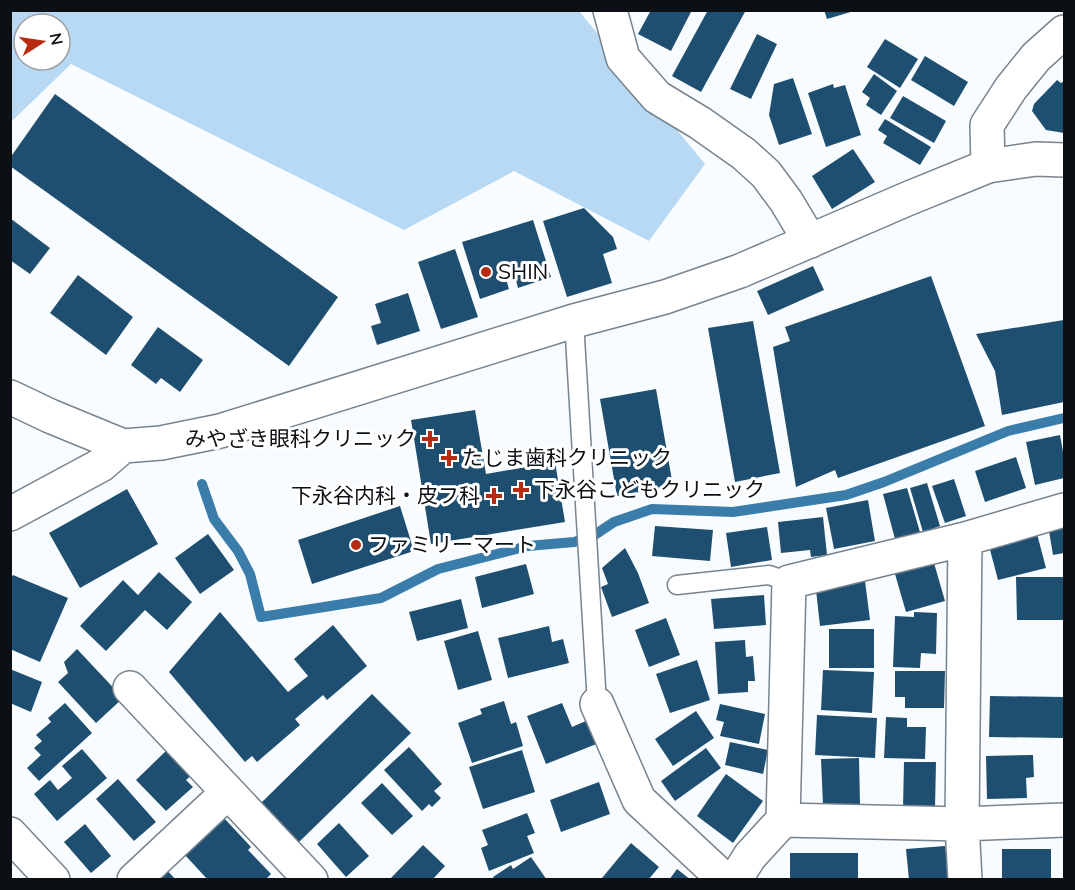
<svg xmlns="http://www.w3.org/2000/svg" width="1075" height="890" viewBox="0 0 1075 890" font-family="Mulish,'Noto Sans JP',sans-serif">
<rect width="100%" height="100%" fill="#f9fcfe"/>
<path fill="#b8d9f4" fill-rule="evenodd" d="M11,11h568l126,153 -56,77 -135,-70 -110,59 -333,-166 -60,58zM24,24h36v36h-36z"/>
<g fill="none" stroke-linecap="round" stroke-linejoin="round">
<path stroke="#3a7caa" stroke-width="10" d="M202,484l12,35 24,32 12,23 11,43 120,-19 57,-29 90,-23 46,-4 19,-6 21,-14 38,-13 81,3 113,-17 38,-13 124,-51 56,-13"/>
</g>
<path fill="#1e4f71" d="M651,10h41l-21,41 -33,-17z
M708,10h38l-45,82 -29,-16z
M824,10h30v1l-27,8z
M757,34l20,10 -26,55 -21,-10z
M885,39l33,20 -18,29 -33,-21z
M925,56l43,26 -14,24 -43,-26z
M874,74l23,17 -16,24 -15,-10 4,-7 -8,-6z
M793,78l19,56 -33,11 -10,-30 5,-31z
M1057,80l4,3 3,-2v52l-18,-3 -14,-19 2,-7z
M833,84l1,4 11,-3 16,50 -35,12 -18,-54z
M55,94l283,203 -49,69 -279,-200v-8z
M903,96l43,25 -12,22 -44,-25z
M885,119l46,28 -11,18 -37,-22 4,-7 -9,-6z
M853,149l22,33 -43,27 -20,-33z
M584,208l29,29 4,12 -14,5 9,29 -45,14 -24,-76z
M10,218l40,30 -20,26 -20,-14z
M533,220l18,57 -33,11 -4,-15 -9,3 4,13 -29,10 -18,-57z
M455,249l23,68 -37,12 -23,-67z
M813,266l11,24 -56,25 -11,-24z
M78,275l55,42 -27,38 -56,-42z
M931,276l54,150 -147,52 -3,-8 -39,17 -23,-140 17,-6 -5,-14z
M408,293l12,38 -43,14 -6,-19 10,-3 -6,-19z
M1064,320v82l-62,13 -7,-44 -19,-37z
M753,321l27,152 -45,9 -27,-154z
M158,327l45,33 -23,32 -19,-14 -5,6 -25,-19z
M656,389l17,97 -56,10 -17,-97z
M475,410l11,64 69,-12 10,60 -134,22 -20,-124z
M1060,435l4,22v21l-29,7 -9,-43z
M1016,457l10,31 -41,14 -10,-31z
M954,479l12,37 -21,7 -13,-37z
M927,483l13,43 -17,6 -13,-44z
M907,488l13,44 -25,7 -12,-45z
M127,489l31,55 -78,44 -31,-55z
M868,500l7,41 -41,8 -8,-41z
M400,506l14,45 -102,33 -14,-44z
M823,517l4,38 -16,2 -1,-7 -29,3 -3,-31z
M1064,522v31l-11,2 -5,-30z
M655,526l58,4 -3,31 -58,-5z
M767,527l5,33 -41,7 -5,-34z
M1036,530l10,38 -48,12 -10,-38z
M208,534l26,36 -34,24 -25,-36z
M625,548l13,25 11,30 -37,14 -11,-30 7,-3 -6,-16z
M934,563l11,38 -39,11 -11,-38z
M526,564l8,30 -52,14 -7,-31z
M159,572l33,30 -25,28 -22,-20 -39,41 -26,-25 43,-46 15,15z
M13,575l55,23 -28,64 -30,-13v-69z
M1016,577h48v43h-47z
M865,581l5,39 -50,6 -4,-36 10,-4z
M764,595l2,30 -52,4 -3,-30z
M461,599l7,29 -51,13 -8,-29z
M220,612l68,80 20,-16 -14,-17 39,-34 34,41 -40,34 -4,-5 -28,24 5,6 -43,37 -5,-6 -7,6 -76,-90z
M914,612l23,1 -1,41 -15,-1 -1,15 -27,-1 2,-51 19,1z
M666,618l14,37 -31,12 -14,-37z
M549,626l3,16 11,-3 6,24 -61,15 -10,-40z
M829,629h45v39h-45z
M478,631l14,49 -34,10 -14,-49z
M745,640l1,17 7,-1 2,25h-7v11l-30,2 -3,-52z
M77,649l46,49 -27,25 -38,-41 10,-9 -4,-11z
M697,660l13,40 -40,13 -14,-39z
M10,669l32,13 -11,30 -21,-9z
M823,670l51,2 -2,41 -51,-3z
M895,671h50l-1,37h-39v-11h-10z
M372,694l39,39 -112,109 -38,-39z
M990,696l74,1v41l-75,-1z
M504,701l7,23 5,-2 7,24 -51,17 -14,-40 24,-9 -2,-5z
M65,703l27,30 -53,48 -12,-13 14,-13 -7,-7 8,-7 -6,-6 15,-13 -3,-4z
M562,703l10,24 23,-10 9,24 -58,23 -19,-48z
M720,704l45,10 -6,30 -39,-8 4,-14 -8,-2z
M696,711l18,27 -41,28 -18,-27z
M817,715l60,3 -2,40 -60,-3z
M886,717l21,1v9h19l-1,32 -41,-1z
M730,742l38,8 -5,24 -38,-9z
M409,747l33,37 -8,7 7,7 -9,9 -3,-3 -7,7 -38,-41z
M706,748l15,20 -46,33 -14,-20z
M82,749l25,29 -50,43 -23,-27 16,-14 8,10 14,-12 -10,-12z
M168,749l24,26 -6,5 7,7 -27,24 -30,-31z
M522,750l13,42 -52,17 -14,-42z
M1033,755l1,22 -8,1 1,20 -40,1 -1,-43z
M859,758l1,46 -37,1 -2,-46z
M904,762h32l-1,46h-32z
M726,774l37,27 -30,42 -36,-27z
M118,779l38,43 -22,19 -38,-42z
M599,782l11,32 -49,18 -11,-32z
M382,783l31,33 -21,19 -31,-32z
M527,813l8,20 -8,3 7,17 -45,18 -8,-23 7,-3 -6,-15z
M224,818l27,29 -3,3 23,24 -6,6h-57l-23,-25z
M339,823l30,33 -23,21 -29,-33z
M85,824l26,32 -20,17 -27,-31z
M631,843l28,24 -11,13h-45l-1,-2z
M423,845l22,21 -13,14h-43z
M945,846l4,34h-40l-3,-31z
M1002,849h49v31h-49z
M790,853h68v27h-68z
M531,857l16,23h-52l-2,-3 18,-12 2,4z
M164,867l12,13h-25z
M677,869l14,11h-22z"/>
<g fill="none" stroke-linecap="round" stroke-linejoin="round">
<g stroke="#77848f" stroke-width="21">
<path id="service" d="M574,321l23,383
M677,585l92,-10 20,7"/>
</g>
<g stroke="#77848f" stroke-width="36">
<path id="minor" d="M610,10l13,48 34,39 43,26 44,31 22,20 20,27 24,40
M988,166l-1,-41 24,-37 25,-31 28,-25
M965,539l-3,285 3,56
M130,688l181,192
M597,704l42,96 86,80
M783,820l6,-238 176,-43 99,-29
M134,880l94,-88
M735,880l15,-24 33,-36 179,4 102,-4"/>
</g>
<g stroke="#77848f" stroke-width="36">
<path id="tertiary" d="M10,397l40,19 73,30 38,-3 59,-12 354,-110 91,-24 75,-26 167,-72 81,-33 48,-7 28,1
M10,514l91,-49 22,-19
M10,834l43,46"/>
</g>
<use href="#service" stroke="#fff" stroke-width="18"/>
<use href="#minor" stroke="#fff" stroke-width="33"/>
<use href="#tertiary" stroke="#fff" stroke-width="33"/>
</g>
<g fill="#b72c11" stroke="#fff" stroke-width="2">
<circle cx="486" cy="272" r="6"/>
<path d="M427 430h6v6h6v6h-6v6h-6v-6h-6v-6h6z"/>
<path d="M446 449h6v6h6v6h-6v6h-6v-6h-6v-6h6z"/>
<path d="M518 481h6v6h6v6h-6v6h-6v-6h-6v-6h6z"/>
<path d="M491 487h6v6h6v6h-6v6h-6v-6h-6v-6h6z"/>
<circle cx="356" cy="545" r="6"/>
</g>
<g text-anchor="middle" stroke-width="6" stroke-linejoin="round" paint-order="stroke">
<g font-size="21" fill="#0c1014" stroke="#fff" text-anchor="start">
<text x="498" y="279">SHIN</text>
<text x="416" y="446" text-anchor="end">みやざき眼科クリニック</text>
<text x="462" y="465">たじま歯科クリニック</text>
<text x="534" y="497">下永谷こどもクリニック</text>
<text x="480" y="503" text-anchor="end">下永谷内科・皮フ科</text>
<text x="368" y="552">ファミリーマート</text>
</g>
</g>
<rect width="1075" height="890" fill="none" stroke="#0c1014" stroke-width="24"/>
<g transform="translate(42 42) rotate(78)"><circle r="28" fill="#ffffff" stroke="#9e9fa1" stroke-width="1.5"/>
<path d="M0-4.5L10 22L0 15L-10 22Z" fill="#b72c11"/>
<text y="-9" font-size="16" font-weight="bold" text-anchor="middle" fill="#0c1014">N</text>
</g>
</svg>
